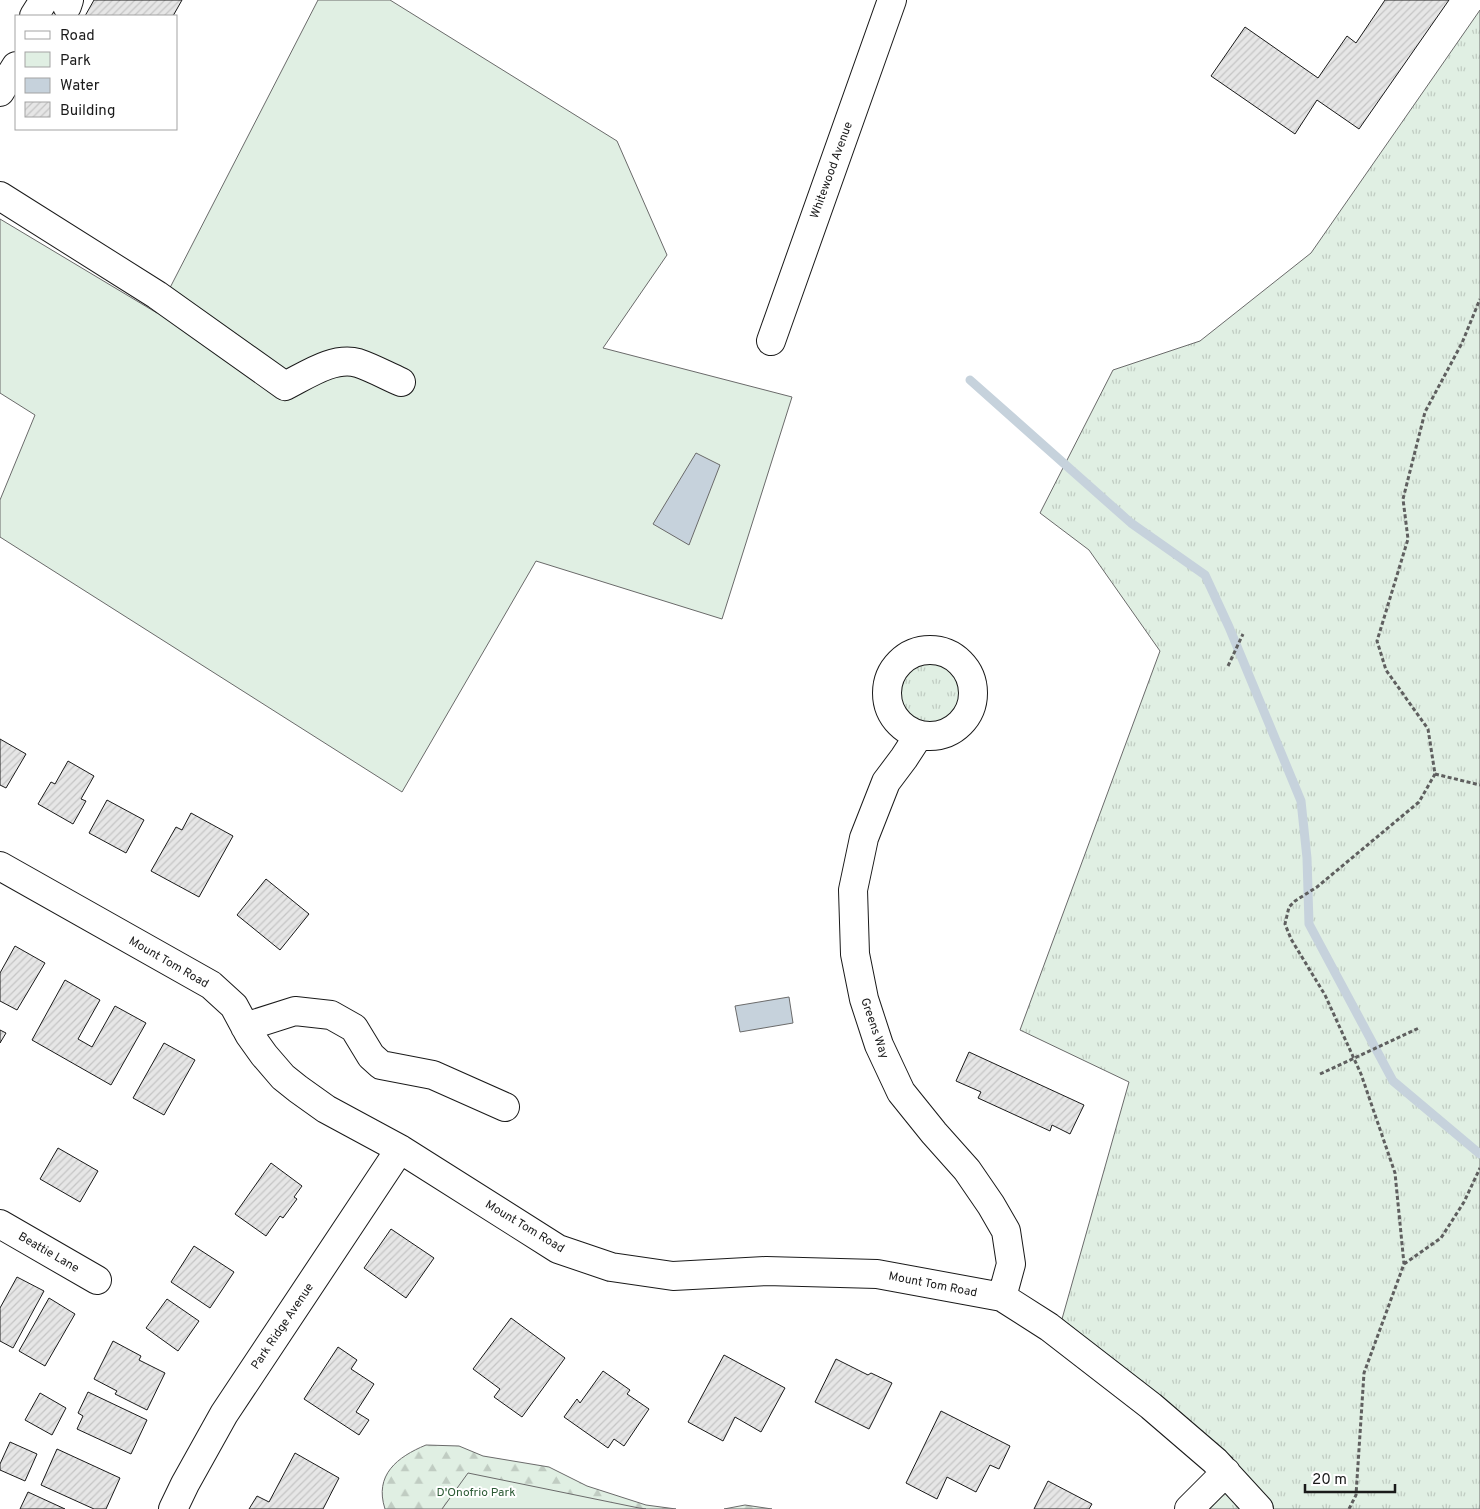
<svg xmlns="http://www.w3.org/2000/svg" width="1480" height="1509" viewBox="0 0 1480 1509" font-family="Overpass,sans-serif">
<defs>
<pattern id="grass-tufts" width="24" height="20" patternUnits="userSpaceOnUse" patternTransform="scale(1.25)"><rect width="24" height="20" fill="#e0efe3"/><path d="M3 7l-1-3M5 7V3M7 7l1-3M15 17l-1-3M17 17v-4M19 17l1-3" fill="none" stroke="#c0ccc2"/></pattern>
<pattern id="forest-firs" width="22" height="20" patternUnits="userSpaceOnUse" patternTransform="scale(1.25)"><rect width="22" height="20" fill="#e0efe3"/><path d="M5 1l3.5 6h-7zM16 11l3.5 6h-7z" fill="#c0ccc2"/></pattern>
<pattern id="building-hatch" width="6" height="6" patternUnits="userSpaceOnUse" patternTransform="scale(1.25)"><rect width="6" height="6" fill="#e6e6e6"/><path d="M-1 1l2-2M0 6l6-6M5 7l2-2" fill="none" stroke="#c5c5c5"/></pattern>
</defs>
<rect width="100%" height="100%" fill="#fff"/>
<path fill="url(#grass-tufts)" stroke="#6a6a6a" d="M1480,10v1499h-301l54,-51 -171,-139 67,-237 -109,-52 140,-379 -71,-101 -49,-37 73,-143 87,-29 111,-88z
M893 695a37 37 0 1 1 74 0a37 37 0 1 1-74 0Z"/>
<path fill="url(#forest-firs)" stroke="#6a6a6a" d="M426,1445l33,1 24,10 66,11 38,19 59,19 30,4h-291c-11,-34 12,-52 41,-64z
M745,1505l27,4h-48z"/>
<path fill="#e0efe3" stroke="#6a6a6a" d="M318,0h72l227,141 50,114 -64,93 189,49 -70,222 -186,-58 -134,231 -402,-255v-37l35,-85 -35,-22v-174l157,94z
M468,1473l171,35 7,1h-204z"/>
<path fill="#c6d2dc" stroke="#6a6a6a" d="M696,453l24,12 -31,80 -36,-21z
M789,997l4,26 -53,9 -5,-26z"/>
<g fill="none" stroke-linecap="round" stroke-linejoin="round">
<path stroke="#c6d2dc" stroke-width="9" d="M970,380l161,143 74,52 24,52 72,174 6,57 2,66 84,157 87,73"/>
</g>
<path fill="url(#building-hatch)" stroke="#1a1a1a" d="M94,0h88l-9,16h-88z
M1385,0h64l-90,129 -42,-29 -22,34 -84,-58 34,-49 73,51 29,-42 9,7z
M0,739l26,15 -20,34 -6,-3z
M68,761l26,15 -13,23 5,2 -13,23 -35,-20 13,-22 4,2z
M107,800l37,20 -18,33 -37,-20z
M191,813l42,23 -34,61 -48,-26 25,-44 6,3z
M266,879l43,35 -29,36 -43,-35z
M15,946l30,17 -28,47 -17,-9v-28z
M65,980l35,20 -22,39 14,8 23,-41 31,17 -35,62 -79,-45z
M0,1030l6,3 -6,10z
M164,1043l31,17 -31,55 -31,-17z
M969,1052l115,53 -14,29 -18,-9 -2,6 -72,-33 3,-6 -25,-11z
M58,1148l40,23 -18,31 -40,-23z
M271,1163l31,23 -8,11 3,2 -14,19 -3,-2 -14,20 -31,-22z
M391,1229l43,29 -28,40 -42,-30z
M194,1246l40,26 -24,36 -39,-26z
M17,1277l27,14 -31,57 -13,-7v-33z
M49,1298l26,16 -30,52 -26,-15z
M167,1299l32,22 -21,30 -32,-23z
M511,1318l54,40 -43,59 -28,-20 6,-8 -27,-20z
M113,1341l28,15 -2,4 26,13 -18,37 -32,-16 2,-3 -23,-12z
M338,1347l19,13 -6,9 23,15 -18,28 13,8 -10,15 -55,-36z
M724,1355l61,33 -24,44 -26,-15 -12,24 -35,-19z
M836,1359l32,16 3,-2 21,10 -23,46 -54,-27z
M603,1371l27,19 -3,4 22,15 -25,37 -10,-7 -6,9 -44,-31 13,-18 3,4z
M88,1392l59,28 -16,34 -54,-25 6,-13 -5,-3z
M40,1393l26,15 -14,27 -27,-15z
M941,1411l69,35 -11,23 -9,-4 -14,27 -29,-15 -10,22 -31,-16z
M10,1442l27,12 -12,27 -25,-11v-6z
M57,1449l63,29 -14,31h-12l-53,-24z
M295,1453l44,25 -16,31h-74l8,-13 12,6z
M1048,1481l44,23 -3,5h-55z
M28,1492l37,17h-45z"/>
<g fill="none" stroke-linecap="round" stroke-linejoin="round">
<g stroke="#1a1a1a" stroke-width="30">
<path id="minor" d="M67,6l2,-6
M34,16l10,-16
M0,92l16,-26
M0,196l157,99 128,91c22,-11 49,-30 73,-23 15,5 29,13 43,19
M771,341l121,-341
M887 693a43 43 0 1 1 86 0a43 43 0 1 1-86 0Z
M919,735l-15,23 -18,24 -22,56 -11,52 2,64 9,45 15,46 22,47 33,41 33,37 24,35 15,26 5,33 -9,33
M0,866l211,119 23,21 15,28 15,21 19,22 15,12 28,20 74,40 158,100 53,18 62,9 93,-5 111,3 125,23 47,30 102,79 64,55 44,48
M245,1027l50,-16 36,4 23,13 17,28 10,9 52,10 72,32
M0,1224l97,56
M173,1509l12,-25 39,-70 176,-265
M1189,1509l37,-37"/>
</g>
<path stroke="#5f5f5f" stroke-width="3" stroke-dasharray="4 2.5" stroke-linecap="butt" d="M1228,666l15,-32
M1435,774l45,11
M1404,1264l37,-26 23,-36 16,-34
M1349,1509l7,-14 8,-122 40,-109 -9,-91 -34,-99 -36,-79 -34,-56 -6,-15 4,-17 6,-6 22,-14 102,-85 16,-28 -7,-45 -42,-59 -9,-29 31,-102 -5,-40 22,-87 37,-69 18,-44"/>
<use href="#minor" stroke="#fff" stroke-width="28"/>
<path stroke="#5f5f5f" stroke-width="3" stroke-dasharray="4 2.5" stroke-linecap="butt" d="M1320,1074l99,-46"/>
</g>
<g text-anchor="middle" stroke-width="4" stroke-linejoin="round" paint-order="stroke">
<g font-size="12" fill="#1a1a1a" stroke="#fff">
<text transform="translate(831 170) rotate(-70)" y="4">Whitewood Avenue</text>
<text transform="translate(169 962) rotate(30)" y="4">Mount Tom Road</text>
<text transform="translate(875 1028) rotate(71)" y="4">Greens Way</text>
<text transform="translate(525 1226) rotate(31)" y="4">Mount Tom Road</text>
<text transform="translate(49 1252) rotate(30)" y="4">Beattie Lane</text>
<text transform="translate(933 1284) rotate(11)" y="4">Mount Tom Road</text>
<text transform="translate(282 1326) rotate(-56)" y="4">Park Ridge Avenue</text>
</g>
<g font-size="12" fill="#2b5a34" stroke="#fff">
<text x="476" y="1496">D'Onofrio Park</text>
</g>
</g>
<rect x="15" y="15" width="162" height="115" fill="#ffffff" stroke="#a3a3a3"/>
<rect x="25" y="31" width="25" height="8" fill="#ffffff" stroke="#a3a3a3"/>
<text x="60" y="40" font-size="15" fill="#1a1a1a">Road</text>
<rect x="25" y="52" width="25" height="15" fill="#e0efe3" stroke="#a3a3a3"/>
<text x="60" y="65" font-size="15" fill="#1a1a1a">Park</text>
<rect x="25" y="78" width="25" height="15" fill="#c6d2dc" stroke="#a3a3a3"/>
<text x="60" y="90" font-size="15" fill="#1a1a1a">Water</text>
<rect x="25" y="102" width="25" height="15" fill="url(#building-hatch)" stroke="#a3a3a3"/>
<text x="60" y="115" font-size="15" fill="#1a1a1a">Building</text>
<path d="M1305 1484v8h90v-8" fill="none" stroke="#1a1a1a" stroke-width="2.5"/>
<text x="1312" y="1484" font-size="15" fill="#1a1a1a" stroke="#ffffff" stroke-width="4" paint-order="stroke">20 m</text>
</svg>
